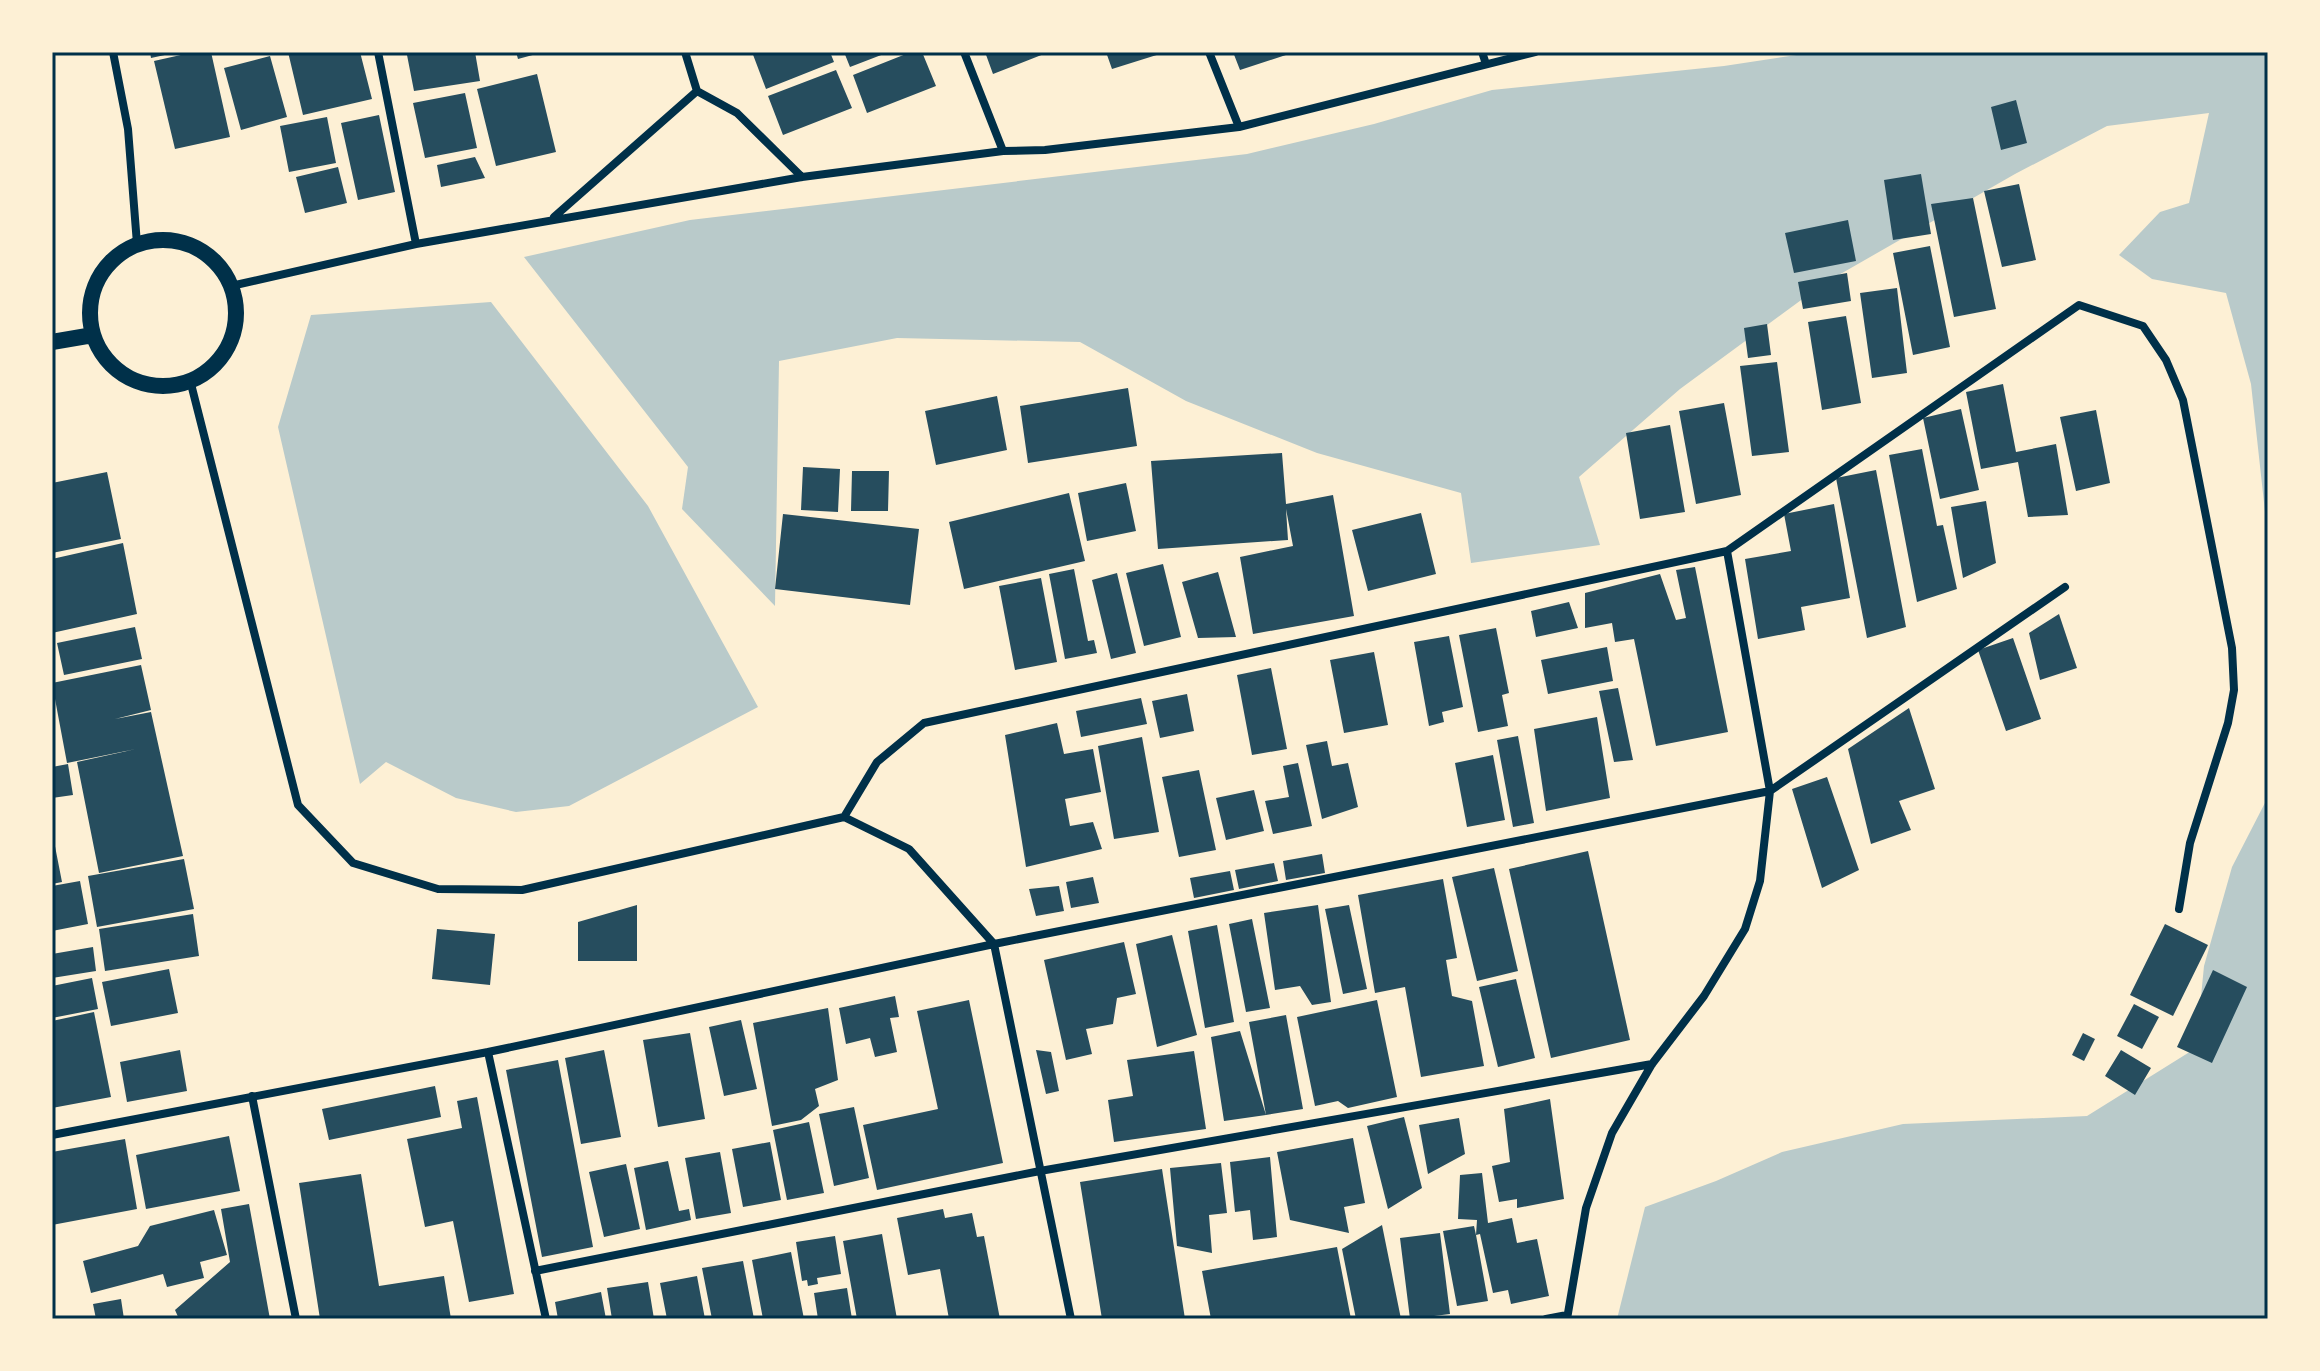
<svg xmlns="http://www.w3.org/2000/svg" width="2320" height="1371" viewBox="0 0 2320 1371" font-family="'PT Sans Narrow',sans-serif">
<rect width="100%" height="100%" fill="#fdf0d5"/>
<path fill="#b9caca" d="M1817,52h451v487l-17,-155 -25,-91 -74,-14 -33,-24 41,-43 29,-9 20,-90 -102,13 -92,48 -192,110 -143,105 -101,88 21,68 -129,18 -10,-70 -144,-40 -131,-52 -106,-59 -183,-4 -118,23 -4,245 -93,-97 6,-42 -164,-210 166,-37 557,-66 127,-30 118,-34 232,-24z
M491,302l157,204 110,201 -189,99 -53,6 -60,-14 -70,-36 -26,22 -82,-357 33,-112z
M2268,797v522h-651l28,-112 71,-26 66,-29 121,-28 184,-8 109,-68 8,-82 28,-99z"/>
<path fill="#264d5e" d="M150,52h24v1l-23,5z
M194,52h17l19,85 -55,12 -21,-88z
M288,52h72l12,47 -69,16z
M425,52h50l5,29 -66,10 -7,-36z
M516,52h24v1l-22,6z
M752,52h78l4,10 -68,27z
M844,52h45l-39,15z
M911,52h11l14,34 -69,27 -14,-38z
M985,52h64l-56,22z
M1106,52h57v1l-51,16z
M1233,52h59v1l-52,17z
M270,56l17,61 -46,13 -17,-62z
M836,70l16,38 -69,27 -15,-39z
M537,74l19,78 -60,14 -19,-77z
M465,93l12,55 -52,10 -12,-55z
M2016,100l11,43 -26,7 -10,-43z
M379,115l16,77 -37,8 -17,-77z
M327,117l9,46 -47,9 -9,-46z
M475,157l10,21 -44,9 -4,-22z
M338,167l9,36 -42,10 -9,-36z
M1921,174l10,60 -38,6 -9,-60z
M2019,184l17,76 -34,7 -18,-76z
M1973,198l23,111 -42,8 -23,-113z
M1848,220l8,41 -62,12 -9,-40z
M1930,246l20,101 -37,8 -20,-102z
M1847,273l4,28 -48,8 -5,-27z
M1897,288l10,85 -35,5 -12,-85z
M1846,316l15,87 -39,7 -14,-88z
M1767,324l4,31 -23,3 -4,-30z
M1777,362l12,90 -37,4 -12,-90z
M2003,384l13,68 40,-8 12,71 -40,2 -10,-55 -37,7 -15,-77z
M1128,388l9,58 -109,17 -8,-57z
M997,396l10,54 -71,15 -11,-54z
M1724,403l17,92 -45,9 -17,-93z
M1961,409l18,81 -39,9 -17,-81z
M2096,410l14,73 -34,8 -16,-74z
M1670,425l15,87 -45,7 -14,-86z
M1922,449l15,77 6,-1 14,64 -40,13 -28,-147z
M1282,453l4,51 47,-9 21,121 -101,18 -13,-77 53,-11 -7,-37 2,31 -130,9 -7,-88z
M803,467l37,2 -2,43 -37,-2z
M1876,470l30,157 -39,11 -31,-160z
M852,471h37l-1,40h-37z
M107,472l14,67 -69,14v-70z
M1126,483l10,48 -49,10 -9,-48z
M1069,493l16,68 -121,28 -15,-67z
M1986,501l10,62 -33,15 -12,-71z
M1834,504l16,94 -49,9 4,23 -47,9 -13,-80 46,-8 -7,-37z
M1421,513l15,61 -68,17 -16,-61z
M783,514l136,15 -9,76 -135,-16z
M123,543l14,71 -85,19v-74z
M1163,564l18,73 -37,9 -18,-73z
M1695,567l33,165 -72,14 -22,-107 -19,3 -3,-19 -27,5v-35l75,-19 16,46 10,-2 -10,-48z
M1074,569l14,72 6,-1 3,13 -32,6 -16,-85z
M1218,572l18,65 -38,1 -16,-56z
M1117,573l19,80 -25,6 -19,-79z
M1041,578l16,84 -42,8 -16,-84z
M1569,602l9,26 -42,9 -5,-26z
M2059,614l18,54 -37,12 -11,-47z
M135,627l7,32 -78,16 -7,-32z
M1496,628l13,65 -7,2 6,31 -30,6 -19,-97z
M1449,636l14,71 -21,5 2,10 -15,4 -15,-84z
M2013,638l28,81 -35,12 -28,-81z
M1607,647l6,34 -65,13 -7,-34z
M1374,652l14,73 -44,8 -14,-73z
M141,665l10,45 -36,9 36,-7 32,144 -84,17 -22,-111 59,-13 -69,14 -15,-80z
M1271,668l16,81 -35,6 -15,-80z
M1618,688l15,72 -19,2 -15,-71z
M1187,694l7,37 -34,7 -8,-37z
M1141,698l6,26 -66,13 -5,-26z
M1909,708l26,81 -36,12 12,29 -40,14 -23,-95z
M1597,717l13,81 -64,13 -12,-82z
M1057,723l7,31 29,-5 8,43 -36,7 5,27 23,-4 9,27 -76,18 -21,-132z
M1518,736l16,87 -21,4 -16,-87z
M1142,737l17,95 -45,7 -16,-93z
M1327,741l5,25 16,-3 10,44 -36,12 -16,-74z
M1493,755l12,65 -38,7 -12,-64z
M1298,763l14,63 -39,8 -8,-33 24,-4 -6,-31z
M68,764l5,31 -21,3v-31z
M1199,770l17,80 -37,7 -17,-80z
M1827,777l32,93 -37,18 -30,-99z
M1254,790l10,41 -38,9 -10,-42z
M53,836l9,46 -10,2v-47z
M1588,851l42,189 -79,18 -42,-189z
M1322,854l3,19 -39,7 -3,-19z
M184,859l10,50 -97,18 -9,-51z
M1274,863l4,18 -39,8 -4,-19z
M1494,868l24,103 -41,10 -25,-104z
M1230,871l4,19 -40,8 -4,-20z
M1093,877l6,26 -28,5 -5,-26z
M1443,879l14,79 -11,2 6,36 20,5 12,65 -63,11 -16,-90 -30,6 -17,-98z
M80,881l8,43 -36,7v-45z
M1059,886l5,25 -28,5 -7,-27z
M637,905v56h-59v-39z
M1318,905l13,97 -19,3 -12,-19 -25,4 -11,-77z
M1349,905l18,84 -24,5 -18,-85z
M193,914l6,42 -94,15 -6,-42z
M1252,919l18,89 -24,4 -17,-88z
M2165,924l43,21 -35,71 -43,-21z
M1217,925l17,97 -29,6 -17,-97z
M437,929l58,5 -5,51 -58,-6z
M1172,935l25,100 -40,12 -21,-103z
M1124,942l12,52 -19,4 -4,26 -27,5 6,25 -26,6 -22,-100z
M93,947l3,24 -44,7v-24z
M169,969l9,44 -67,13 -9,-44z
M2213,970l34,17 -35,76 -35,-16z
M92,978l6,31 -46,9v-32z
M1516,979l19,79 -37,9 -19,-80z
M895,996l4,21 -9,1 7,34 -22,5 -5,-19 -24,6 -7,-36z
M969,1000l34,163 -126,27 -14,-65 75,-16 -21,-98z
M1377,1000l20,97 -49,11 -10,-7 -23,5 -18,-89z
M2134,1004l25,13 -17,32 -25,-13z
M828,1008l10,72 -23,9 4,17 -18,14 -29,6 -19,-103z
M94,1012l17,85 -59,11v-87z
M1286,1015l17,94 -37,6 -17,-93z
M741,1020l16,69 -33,7 -15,-69z
M1240,1031l26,84 -42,6 -13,-84z
M690,1033l15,86 -47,8 -15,-87z
M2083,1033l12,6 -11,22 -12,-6z
M180,1050l7,41 -60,11 -7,-40z
M604,1050l17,87 -40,7 -16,-86z
M1036,1050l15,2 8,39 -13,3z
M2121,1050l30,18 -16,27 -30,-19z
M1194,1051l12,78 -92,13 -6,-42 25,-4 -6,-36z
M558,1060l35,187 -51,10 -36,-187z
M435,1086l6,31 -112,23 -7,-31z
M477,1097l37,197 -45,8 -16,-81 -28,6 -18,-88 55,-11 -5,-27z
M1550,1099l14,100 -47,9v-9l-18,3 -7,-36 18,-4 -6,-53z
M854,1107l15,71 -35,8 -15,-72z
M1404,1117l18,71 -34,21 -21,-83z
M1459,1118l6,36 -37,20 -9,-49z
M809,1122l15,71 -37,7 -14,-70z
M229,1136l11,55 -94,18 -10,-54z
M1353,1138l12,65 -21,4 5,26 -59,-13 -13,-68z
M125,1139l12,70 -85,16v-73z
M770,1142l11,58 -38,7 -11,-58z
M720,1152l11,61 -35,6 -11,-61z
M1270,1157l7,80 -24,3 -3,-30 -15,2 -5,-50z
M668,1161l11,50 10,-2 2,11 -45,10 -12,-62z
M1221,1163l6,50 -18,2 3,38 -35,-7 -7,-78z
M626,1164l14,65 -36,8 -15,-65z
M1162,1169l23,150h-83l-22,-137z
M1482,1173l6,50 24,-5 5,25 20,-4 12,57 -38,8 -3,-14 -15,3 -13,-59 -4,1 12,66 -31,5 -14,-75 31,-5 2,9 1,-15 -19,-1 2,-44z
M361,1174l18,112 65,-10 7,43h-131l-21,-136z
M249,1204l21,115h-91l-4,-9 55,-48 -9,-53z
M943,1209l2,9 27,-5 5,24 7,-1 16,83h-51l-9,-50 -32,6 -11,-57z
M214,1210l13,45 -27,7 4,16 -37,9 -4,-13 -72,19 -8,-32 55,-15 12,-20z
M1382,1225l19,94h-45l-14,-70z
M1440,1233l10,81 -40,5 -10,-81z
M882,1234l15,85h-40l-14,-78z
M835,1236l6,38 -24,4 1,6 -10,2 -1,-6 -5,1 -6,-39z
M1337,1247l14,72h-140l-9,-48z
M791,1252l13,67h-41l-11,-59z
M743,1261l11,58h-42l-10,-51z
M697,1276l8,43h-38l-7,-36z
M648,1282l6,37h-42l-5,-31z
M847,1288l5,31h-34l-4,-26z
M601,1292l5,27h-48l-3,-17z
M121,1299l3,20h-28l-3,-15z"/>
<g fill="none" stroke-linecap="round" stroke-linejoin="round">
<path stroke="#003049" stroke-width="8" d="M113,52l15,77 9,115
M378,52l38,192
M685,52l12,39 40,22 65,64
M964,52l39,99
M1209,52l30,75
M1482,52l4,12
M554,217l143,-126
M231,286l185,-42 386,-67 201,-26 42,-1 194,-23 296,-75
M190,380l108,425 55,58 85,26 84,1 322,-73
M844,817l33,-55 47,-39 803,-172 352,-246 64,21 23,34 17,40 49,248 2,42 -6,33 -38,120 -11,66
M844,817l65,32 85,95 77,375
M488,1052l58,267
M252,1096l44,223
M52,1135l436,-83 506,-108 776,-153 295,-204
M535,1271l505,-100 612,-107
M1546,1319l21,-4
M1567,1319l19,-111 26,-75 40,-69 52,-68 41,-67 15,-48 10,-90 -43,-240"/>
<path stroke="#003049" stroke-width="16" d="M90 313a73 73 0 1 1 146 0a73 73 0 1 1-146 0Z
M52,342l41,-7"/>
</g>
<rect width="2320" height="1371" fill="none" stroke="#fdf0d5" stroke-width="108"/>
<rect x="54" y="54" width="2212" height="1263" fill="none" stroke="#003049" stroke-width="3"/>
</svg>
